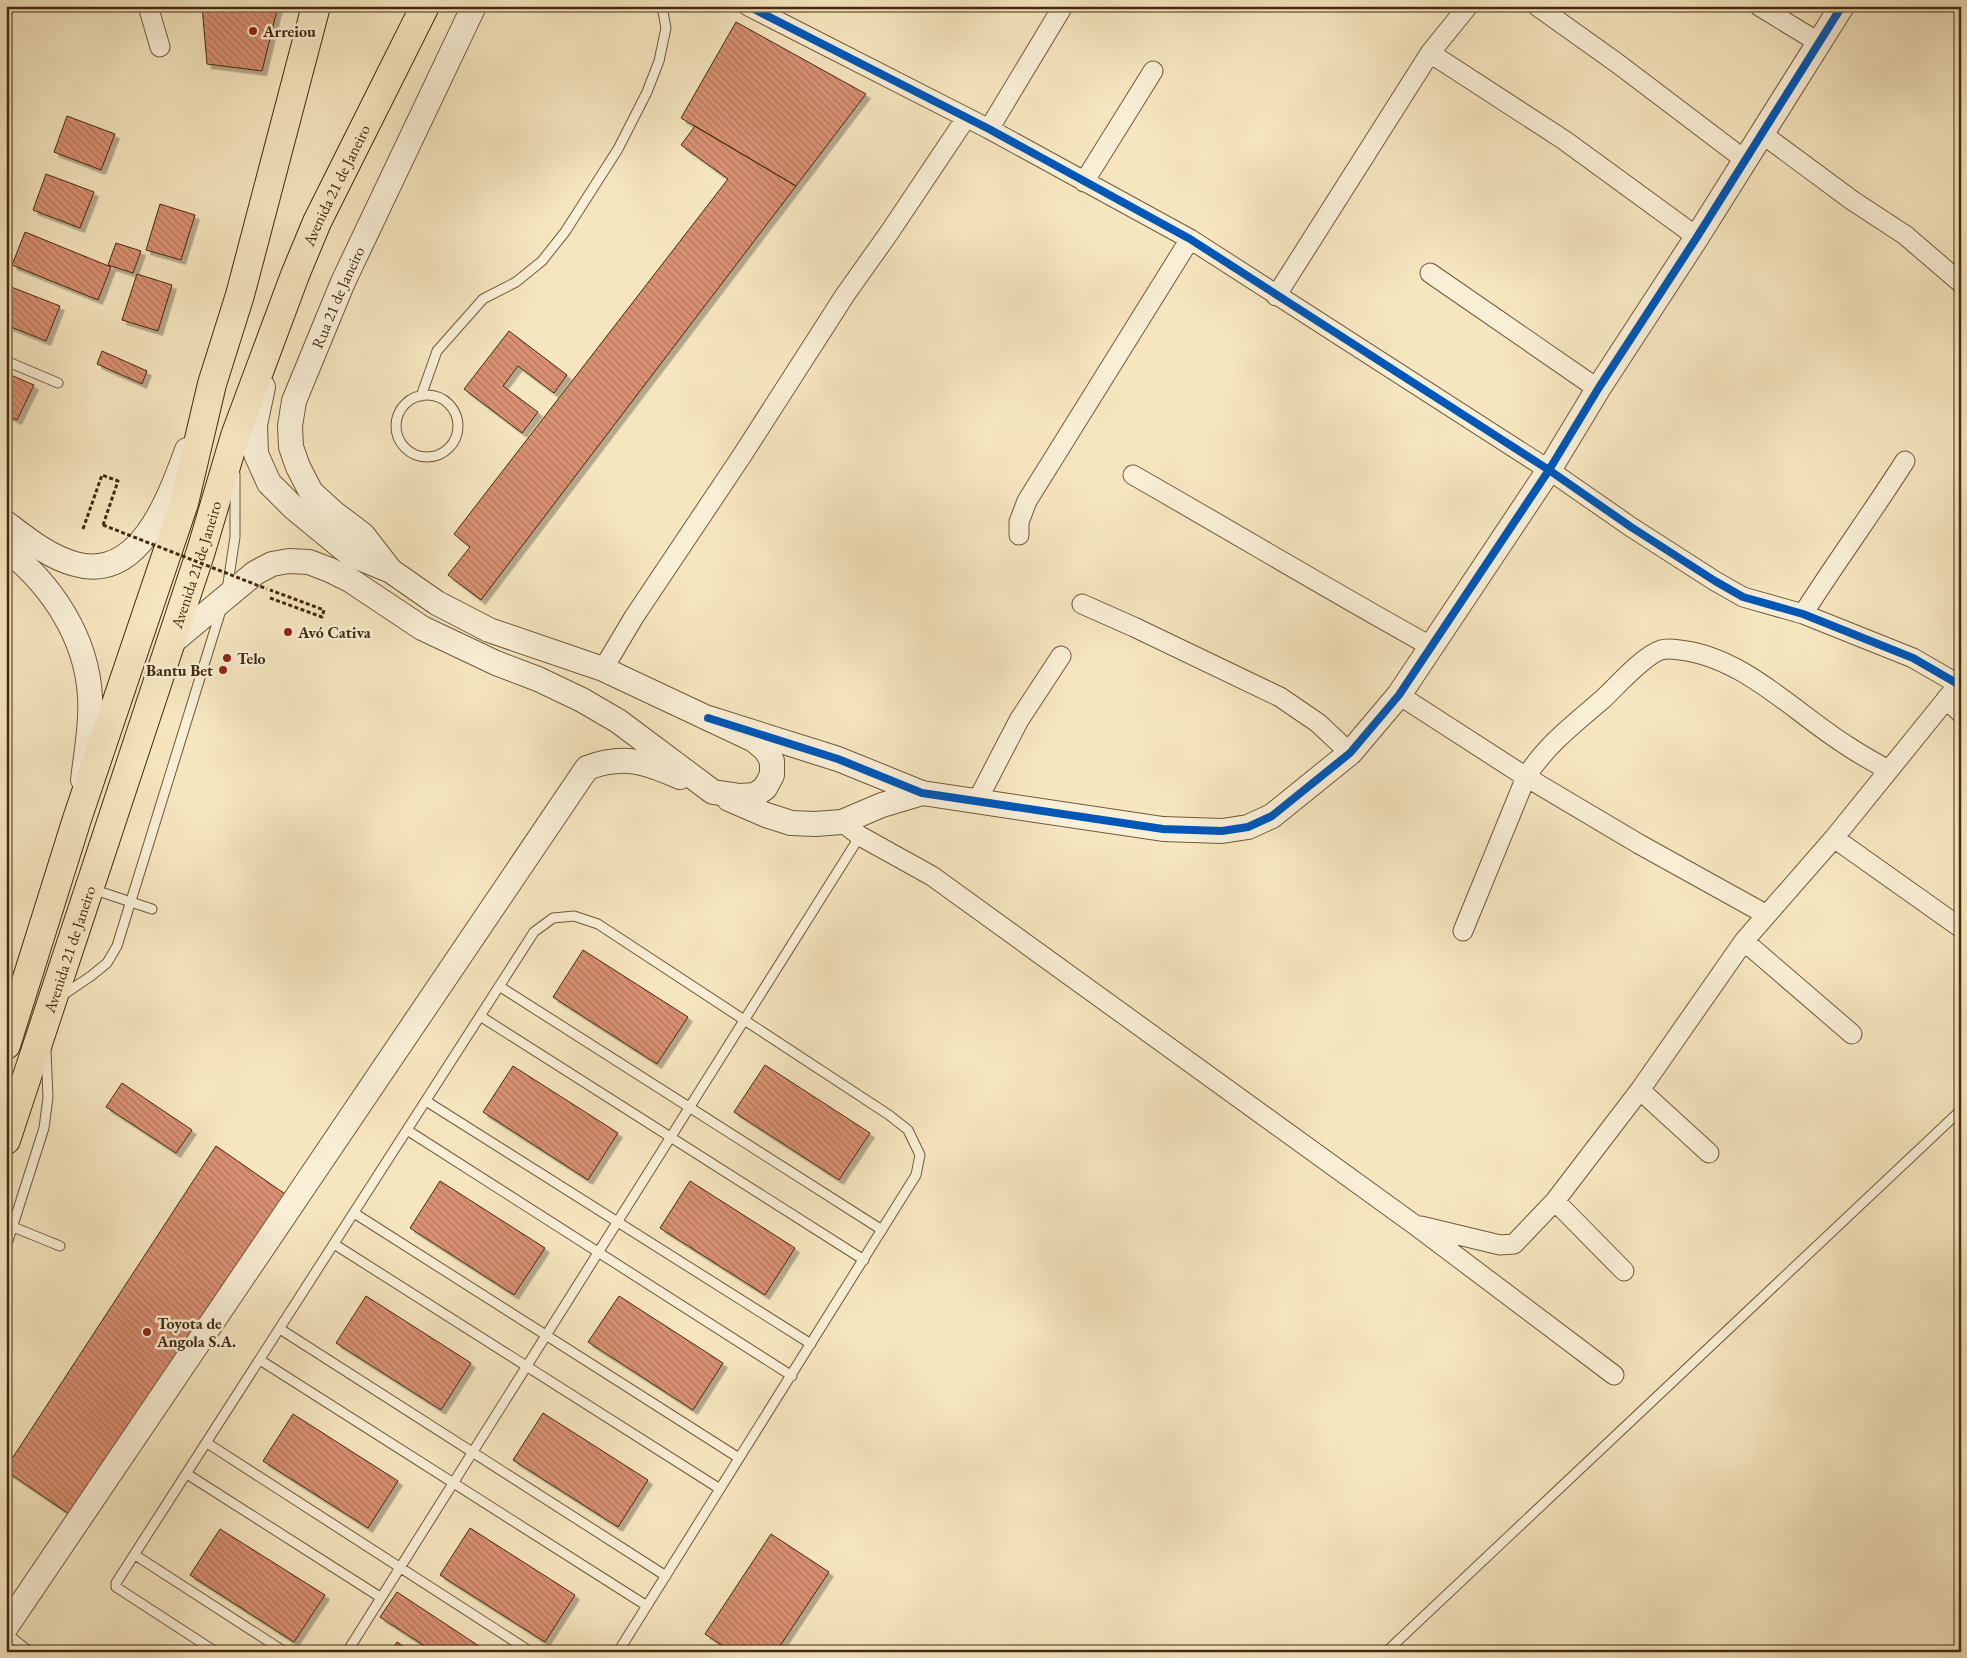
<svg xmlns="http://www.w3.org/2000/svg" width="1967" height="1658" viewBox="0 0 1967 1658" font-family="'EB Garamond',serif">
<defs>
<pattern id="building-back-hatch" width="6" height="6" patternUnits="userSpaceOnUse" patternTransform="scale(1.25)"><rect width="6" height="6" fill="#da9173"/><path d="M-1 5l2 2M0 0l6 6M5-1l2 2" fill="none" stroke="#b2775d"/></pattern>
<filter id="shadow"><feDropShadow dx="4.5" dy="4.5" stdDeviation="0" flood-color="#0004"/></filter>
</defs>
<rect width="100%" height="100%" fill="#f6e6c0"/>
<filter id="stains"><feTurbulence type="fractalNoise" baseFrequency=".004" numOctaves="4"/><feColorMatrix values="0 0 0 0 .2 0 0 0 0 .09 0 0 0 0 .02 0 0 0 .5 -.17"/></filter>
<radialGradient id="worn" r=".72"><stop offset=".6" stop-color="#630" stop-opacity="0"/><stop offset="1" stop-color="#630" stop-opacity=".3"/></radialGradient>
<path fill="url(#building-back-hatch)" stroke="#432a0e" filter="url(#shadow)" d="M202,6h76l-16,65 -55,-7z
M736,22l130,72 -70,92 -115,-68z
M67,116l48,18 -14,36 -47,-18z
M695,126l101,60 -315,414 -33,-25 22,-28 -16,-13 274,-355 -47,-34z
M46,174l48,18 -14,36 -47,-18z
M160,204l35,11 -14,45 -35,-10z
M25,232l86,35 -13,33 -86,-35z
M116,243l25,8 -8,22 -25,-8z
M137,274l35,11 -14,46 -36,-11z
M6,285l54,21 -14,35 -40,-16z
M509,331l58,44 -13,18 -36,-27 -15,20 35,26 -16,21 -58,-44z
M102,351l45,20 -5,13 -45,-20z
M6,373l28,12 -17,35 -11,-5z
M583,950l105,67 -31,47 -104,-67z
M765,1065l105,68 -31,47 -105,-68z
M513,1066l105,67 -30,47 -105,-68z
M122,1083l70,47 -16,23 -70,-46z
M216,1146l72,50 -210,324 -72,-49v-3z
M440,1181l105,67 -31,47 -104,-67z
M690,1181l105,67 -30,47 -105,-67z
M366,1296l105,67 -30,47 -105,-67z
M619,1296l104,67 -30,47 -105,-68z
M543,1413l105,67 -30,47 -105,-67z
M293,1414l105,67 -30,47 -105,-67z
M470,1528l105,67 -30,47 -105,-67z
M220,1529l105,66 -31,47 -104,-67z
M771,1534l58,38 -53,80h-44l-27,-18z
M397,1592l91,60h-54l-54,-35z
M397,1642l15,10h-21z"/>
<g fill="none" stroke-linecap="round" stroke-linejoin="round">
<g stroke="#70593a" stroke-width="11">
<path id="service" d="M6,361l52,22
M396 426a31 31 0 1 1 62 0a31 31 0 1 1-62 0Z
M421,396l16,-45 46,-52 33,-17 26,-21 23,-29 53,-83 29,-57 12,-31 7,-33 -3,-16 -3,-6
M227,590l8,-53v-63
M92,889l60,20
M499,986l383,244
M60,997l31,-21 16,-13 10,-17 104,-336
M480,1016l384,244
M426,1101l385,243
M407,1130l385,246
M354,1213l385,245
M13,1227l47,19
M334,1244l386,245
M6,1247l38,-119 4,-31 -2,-46
M280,1329l386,247
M260,1360l387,246
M207,1443l324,209
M187,1474l193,123
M135,1555l150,97
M6,1633l24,19
M216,1652l-100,-65v-4l418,-651 19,-14 21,-2 24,8 291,191 19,15 12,25 -4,20 -298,477
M347,1652l513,-816
M1386,1652l575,-542"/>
</g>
<g stroke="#70593a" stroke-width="21">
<path id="minor" d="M148,6l12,41
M748,6l241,123 201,110 359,231 82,57 84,54 28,16 60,17 110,44 45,26
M1537,6l80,57 128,97
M1759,6l59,36
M1430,53l134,87 133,97
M989,129l74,-123
M1761,133l92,68 52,34 56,48
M1084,182l69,-111
M1430,273l168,116
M1276,296l154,-243 38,-47
M1133,475c100,57 198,116 299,172
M1019,535v-13l8,-21 163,-262
M1082,604l52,23 146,70 38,26 32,30
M1803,614c33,-52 69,-101 102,-153
M603,669l31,-52 109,-163 102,-159 44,-62 77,-115
M1399,695l127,82 113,67 128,71
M1946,699l15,14
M977,801l42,-81 42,-64
M842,822l18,14 72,40 483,349 199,150
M1834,838l127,90
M1463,931l63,-154c20,-32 49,-54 77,-78 14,-13 41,-44 58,-49 6,-2 12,-1 19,0 63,7 114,62 166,95 13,9 28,17 42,25
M1744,941l108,93
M1640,1090l69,63
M1555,1201l69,70
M1421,1226l79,19 14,-1 41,-43 85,-111 104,-149 90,-103 127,-157"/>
</g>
<g stroke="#70593a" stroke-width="26">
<g id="tertiary">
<path d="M6,523c21,16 43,34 69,41 65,19 95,-68 112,-114"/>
<path d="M6,549c46,36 81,89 84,148 2,27 -4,56 -7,83"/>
<path id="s1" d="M390,570l-27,-35 -29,-22 -23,-21 -13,-25 -7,-20 -1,-21 4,-25 49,-119 131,-276"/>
<path d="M171,643l84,-70 17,-9 17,-3 20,1 21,8 20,10 72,48 74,35 42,16 44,21 36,21 95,71 27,4 15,-1 10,-7 7,-13v-14l-6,-11 -12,-10 -151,-71 -114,-39 -52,-27 -46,-32 -41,-17 -56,-46 -25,-25 -13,-29 -1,-29 8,-38"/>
<path d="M708,718l130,41 84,34 241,36 59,2 26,-4 24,-11 78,-63 49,-58 150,-225 49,-81 99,-152 145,-231"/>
<path d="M729,799l37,16 25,8 24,1 27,-2 40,-17 40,-12"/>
<path d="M6,1627l581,-859c37,-14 59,-6 93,9"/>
</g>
</g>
<g stroke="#432a0e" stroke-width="30">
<g id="primary">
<path d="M6,1045l71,-226 107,-316 28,-119 28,-89 76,-289"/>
<path id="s2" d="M6,1140l195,-589 34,-115 60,-161 22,-53 108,-216"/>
</g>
</g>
<path stroke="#432a0e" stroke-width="3" stroke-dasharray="4 2.5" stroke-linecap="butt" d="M83,529l19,-54 16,6 -15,44
M270,598l52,19 2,-7 -54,-20"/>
<use href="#service" stroke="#f9efd6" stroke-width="9"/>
<use href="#minor" stroke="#f9efd6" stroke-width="19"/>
<use href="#tertiary" stroke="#f9efd6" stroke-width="24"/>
<use href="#primary" stroke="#f6e6c0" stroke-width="28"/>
<path stroke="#432a0e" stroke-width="3" stroke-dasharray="4 2.5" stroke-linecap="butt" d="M103,525l164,64"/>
<g stroke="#f9efd6" stroke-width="11">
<path id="cycleway" d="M748,6l241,123 201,110 359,231 82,57 84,54 28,16 60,17 110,44 45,26
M708,718l130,41 84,34 241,36 59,2 26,-4 24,-11 78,-63 49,-58 150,-225 49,-81 99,-152 145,-231"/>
</g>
<use href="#cycleway" stroke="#0057b8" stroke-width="8"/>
</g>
<g fill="#8f2418" stroke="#f9efd6" stroke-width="2">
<circle cx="253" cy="31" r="5"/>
<circle cx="288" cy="632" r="5"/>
<circle cx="227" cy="658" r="5"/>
<circle cx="223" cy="670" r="5"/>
<circle cx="147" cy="1332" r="5"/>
</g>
<g text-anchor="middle" stroke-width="5" stroke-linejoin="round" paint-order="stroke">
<g font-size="16" font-weight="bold" fill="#432a0e" stroke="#f9efd6" text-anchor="start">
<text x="263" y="37">Arreiou</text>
<text x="298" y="638">Avó Cativa</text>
<text x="237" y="664">Telo</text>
<text x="213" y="676" text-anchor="end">Bantu Bet</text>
<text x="157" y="1329">Toyota de<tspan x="157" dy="18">Angola S.A.</tspan></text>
</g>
<g font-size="16" fill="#432a0e" stroke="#f9efd6">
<text dy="6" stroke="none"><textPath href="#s2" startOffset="1011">Avenida 21 de Janeiro</textPath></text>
<text dy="6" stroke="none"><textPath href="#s1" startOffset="320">Rua 21 de Janeiro</textPath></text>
<text dy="6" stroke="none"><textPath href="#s2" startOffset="606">Avenida 21 de Janeiro</textPath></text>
<text dy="6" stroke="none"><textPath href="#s2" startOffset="201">Avenida 21 de Janeiro</textPath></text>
</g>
</g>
<rect width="1967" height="1658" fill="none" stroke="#f6e6c0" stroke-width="25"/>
<rect x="8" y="8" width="1952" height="1643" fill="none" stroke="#432a0e" stroke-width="2.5"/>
<rect x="12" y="12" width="1942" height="1633" fill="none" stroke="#432a0e"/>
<rect width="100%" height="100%" filter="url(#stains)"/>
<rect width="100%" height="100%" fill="url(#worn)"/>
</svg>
